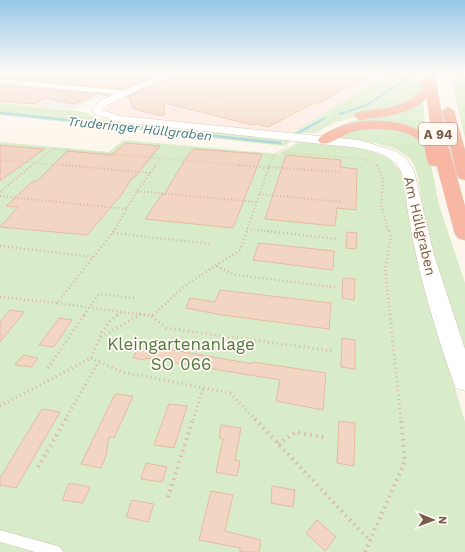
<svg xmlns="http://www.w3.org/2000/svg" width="465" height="552" viewBox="0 0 465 552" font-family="'Work Sans',sans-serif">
<rect width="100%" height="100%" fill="#fdf6ec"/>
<path fill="#fde8e0" d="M0,72h379l2,6 -89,55 -172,-16 -12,-4 -3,-4 3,-5 14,-7 -15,-3 -36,-3 -33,16 -38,-4z"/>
<path fill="#efe9e4" d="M70,91l37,3 -37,16 -32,-3z"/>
<path fill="#d8ecc9" d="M379,72h41l2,20 -7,7 -13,6 -66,17 -21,11h-23l89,-55z
M449,72h13l3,4v62z
M423,101l3,34 -35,-10 -66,9 23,-12z
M0,103l84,9 14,7 196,21 -10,6 -284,-31z
M388,127l25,7 14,11 12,60 26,78v69c-17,-50 -34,-98 -43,-149 -3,-16 -3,-38 -16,-48 -17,-13 -50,-15 -71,-17l15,-9z
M123,140l156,14 21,-13 32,3 35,6 23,9 11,13 19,97 45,153v130h-465v-410l109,10z"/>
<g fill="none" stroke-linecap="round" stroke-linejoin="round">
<path stroke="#a5d3da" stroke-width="2" d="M0,113l11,1
M340,114l27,-9 35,-23 -4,-8 1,-2"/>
<path stroke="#a5d3da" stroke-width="2.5" d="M2,113l278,30
M340,114l3,-1
M298,133l27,-15"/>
</g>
<path fill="#f3d5c3" stroke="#e6bba3" d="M0,72l137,2 25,-2 -39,17 -123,-11z
M179,72h51l28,4 10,-4h108l-57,31 -3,-1 -48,25 -11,-3 -4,1 -88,-22 -1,13 -16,-3 -15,-5 -2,-4 -1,-7h-3z
M0,85l109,10 -11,-1 -24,10 -28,-6 -12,6 -34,-3z
M125,143l35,3 -26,32h-2l-10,16 -35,41 -87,-8 18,-20 -12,-1 27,-25h4l30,-30 45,4z
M0,145l44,4 -44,32z
M194,149l68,5 -29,74 -88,-9 17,-25 2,1 23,-39z
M286,155l55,5 -1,7 17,2 -1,41 -19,-2 -2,18 -70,-7z
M347,232l10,1 -1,16 -10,-1z
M259,243l75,8 -1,19 -80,-10z
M343,278l12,1 -1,21 -12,-2z
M220,290l111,13 -2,26 -107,-14 -36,-7 4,-10 25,4z
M10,310l14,2 -24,30v-20z
M59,318l13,2 -18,27 -15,-2z
M342,338l13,2v29l-14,-2z
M139,346l28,5v-2l86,15v-2l73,11 -3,37 -47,-9 4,-21 -134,-22 -1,2 -12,-2z
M23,355l15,3 -6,9 -17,-2z
M115,394l18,2 -18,40 -1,2 -5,-1 -3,19 -5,12 -20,-4z
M169,404l18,2 -13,42 -20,-3z
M42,409l18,3 -44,76 -16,-3v-7z
M339,421l16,2 -1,43 -17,-3z
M221,425l20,3 -6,32 5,1 -3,15 -21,-4 7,-33 -4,-1z
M146,463l21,4 -5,15 -21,-3z
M69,483l21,4 -7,16 -21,-3z
M272,486l23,4 -2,17 -22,-4z
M211,491l22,4 -8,36 36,9 -2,12h-19v-4l-41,-8z
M132,500l22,4 -6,18 -22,-5z
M317,520l19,17 -11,14 -19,-18z"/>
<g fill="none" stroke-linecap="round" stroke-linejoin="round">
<g stroke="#d1beb0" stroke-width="1">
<path id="lane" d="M0,530l57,16 4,2 2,4h-28l-35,-10z"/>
</g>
<g stroke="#d1beb0" stroke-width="1">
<path id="street" d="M0,79l127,12 3,2 -3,2 -127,-12z"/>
</g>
<g stroke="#d6c0b0" stroke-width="1">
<path id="secondary" d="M166,72h12l-71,33 -5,5 18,6 239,24 36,11 11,7 8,13 20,84 31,94v42l-9,-3 -3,-7c-19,-55 -36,-111 -45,-169 -2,-14 -2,-36 -11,-47 -8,-11 -25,-14 -38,-17l-240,-26 -25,-8 -2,-5 7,-8z"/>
</g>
<g stroke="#dad1cd" stroke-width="1">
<path id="highway" d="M424,72h10l11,62 20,73v33l-7,-2 -3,-4 -18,-68 -7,-1c-5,-6 -3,-14 -6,-20 -12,-18 -55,-19 -73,-13 -10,3 -20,14 -31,11l-2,-3c5,-7 14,-10 21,-13 30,-11 66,-7 93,10l-5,-39c-17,17 -44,18 -67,22l-6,-4 2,-3c22,-5 51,-3 66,-24l-2,-8 5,-3z
M448,107l6,4 11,40v29l-6,-2 -2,-3 -15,-64z"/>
</g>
<path stroke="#d9b8a5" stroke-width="1" stroke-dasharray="0.5 1.5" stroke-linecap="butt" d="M229,85l23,5
M211,97l12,3
M162,106l24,7
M0,108l69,4 19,-8
M68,114l1,-2
M167,114c18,-16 55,-9 63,-34l17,-6 -6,-2
M334,114v-3l51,-29 -2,-10"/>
<path stroke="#d9b8a5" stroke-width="1.5" stroke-dasharray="0.5 2" stroke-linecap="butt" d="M69,113l-1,2 24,5
M325,125l9,-6v-6
M288,146l-9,6 85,7 14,7
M0,160l73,6
M31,166l21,-17 198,17
M155,166l6,-7
M269,166l6,-12 4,-2"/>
<path stroke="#d9b8a5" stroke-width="2" stroke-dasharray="1 2.5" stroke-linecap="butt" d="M62,165l88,8
M239,165l30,3
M377,165l6,16 -2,24 8,27
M269,167l71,5
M137,191l119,11
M0,192l32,-27
M259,194l83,8
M0,196l127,13
M247,229l29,3
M113,232l24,-41 19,-26
M246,232l24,-67"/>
<path stroke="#d9b8a5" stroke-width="2.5" stroke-dasharray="1 3" stroke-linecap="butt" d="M267,231l71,8
M389,231l2,6 -6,32 5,46
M113,233l98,11
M0,246l93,11
M217,266l18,9 100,12
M0,297l57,6 57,-72
M57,303l65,9
M84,315l15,-21 36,4
M117,315l5,-3 25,3
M153,315l34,-31 53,-34 7,-19"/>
<path stroke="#d9b8a5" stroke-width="3" stroke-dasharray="1 3.5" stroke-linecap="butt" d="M139,314l13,2 2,-2
M390,314l11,106
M152,316l14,12 167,23
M101,337l39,-22
M91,358l31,14 108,21 26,27
M48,368l37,-54
M0,406l91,-48 11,-26 9,-12 8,-6
M65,420l34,-59
M193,420l10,-32"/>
<path stroke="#d9b8a5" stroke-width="4" stroke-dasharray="1.5 4.5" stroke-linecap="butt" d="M255,419l115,122
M278,444l18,-12 31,6
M38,467l28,-48
M168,497l25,-78
M365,552l40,-91 -4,-42"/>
<use href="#lane" fill="#fff" fill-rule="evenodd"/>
<use href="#street" fill="#fff" fill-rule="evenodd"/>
<use href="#secondary" fill="#fff" fill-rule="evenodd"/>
<use href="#highway" fill="#f7b7a3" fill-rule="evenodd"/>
</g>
<linearGradient id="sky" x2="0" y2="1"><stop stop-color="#97c7e8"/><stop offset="0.48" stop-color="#fefbf6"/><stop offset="1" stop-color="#fefbf6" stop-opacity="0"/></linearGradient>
<rect width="465" height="150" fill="url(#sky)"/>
<g text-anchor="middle" stroke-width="3.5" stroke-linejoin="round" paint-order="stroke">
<g font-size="13" font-style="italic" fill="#437c86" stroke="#fffaf3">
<text transform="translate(140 128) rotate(6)" y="5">Truderinger Hüllgraben</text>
</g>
<rect fill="#fffaf3" stroke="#a28b7f" stroke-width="1" x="419" y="123" width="38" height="22" rx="3"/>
<g font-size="13" font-weight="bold" fill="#7a5c4d">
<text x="438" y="139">A 94</text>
</g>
<g font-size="14" fill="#7a5c4d" stroke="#fffaf3">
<text transform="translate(420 226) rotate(77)" y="5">Am Hüllgraben</text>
</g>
<g font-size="17" fill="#537a41" stroke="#fffaf3">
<text x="181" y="350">Kleingartenanlage<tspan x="181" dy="20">SO 066</tspan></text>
</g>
</g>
<g transform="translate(433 520) rotate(91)" stroke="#fffaf3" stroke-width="3" paint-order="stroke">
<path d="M0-3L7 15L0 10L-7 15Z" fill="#7a5c4d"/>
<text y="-6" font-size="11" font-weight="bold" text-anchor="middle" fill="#7a5c4d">N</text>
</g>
</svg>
